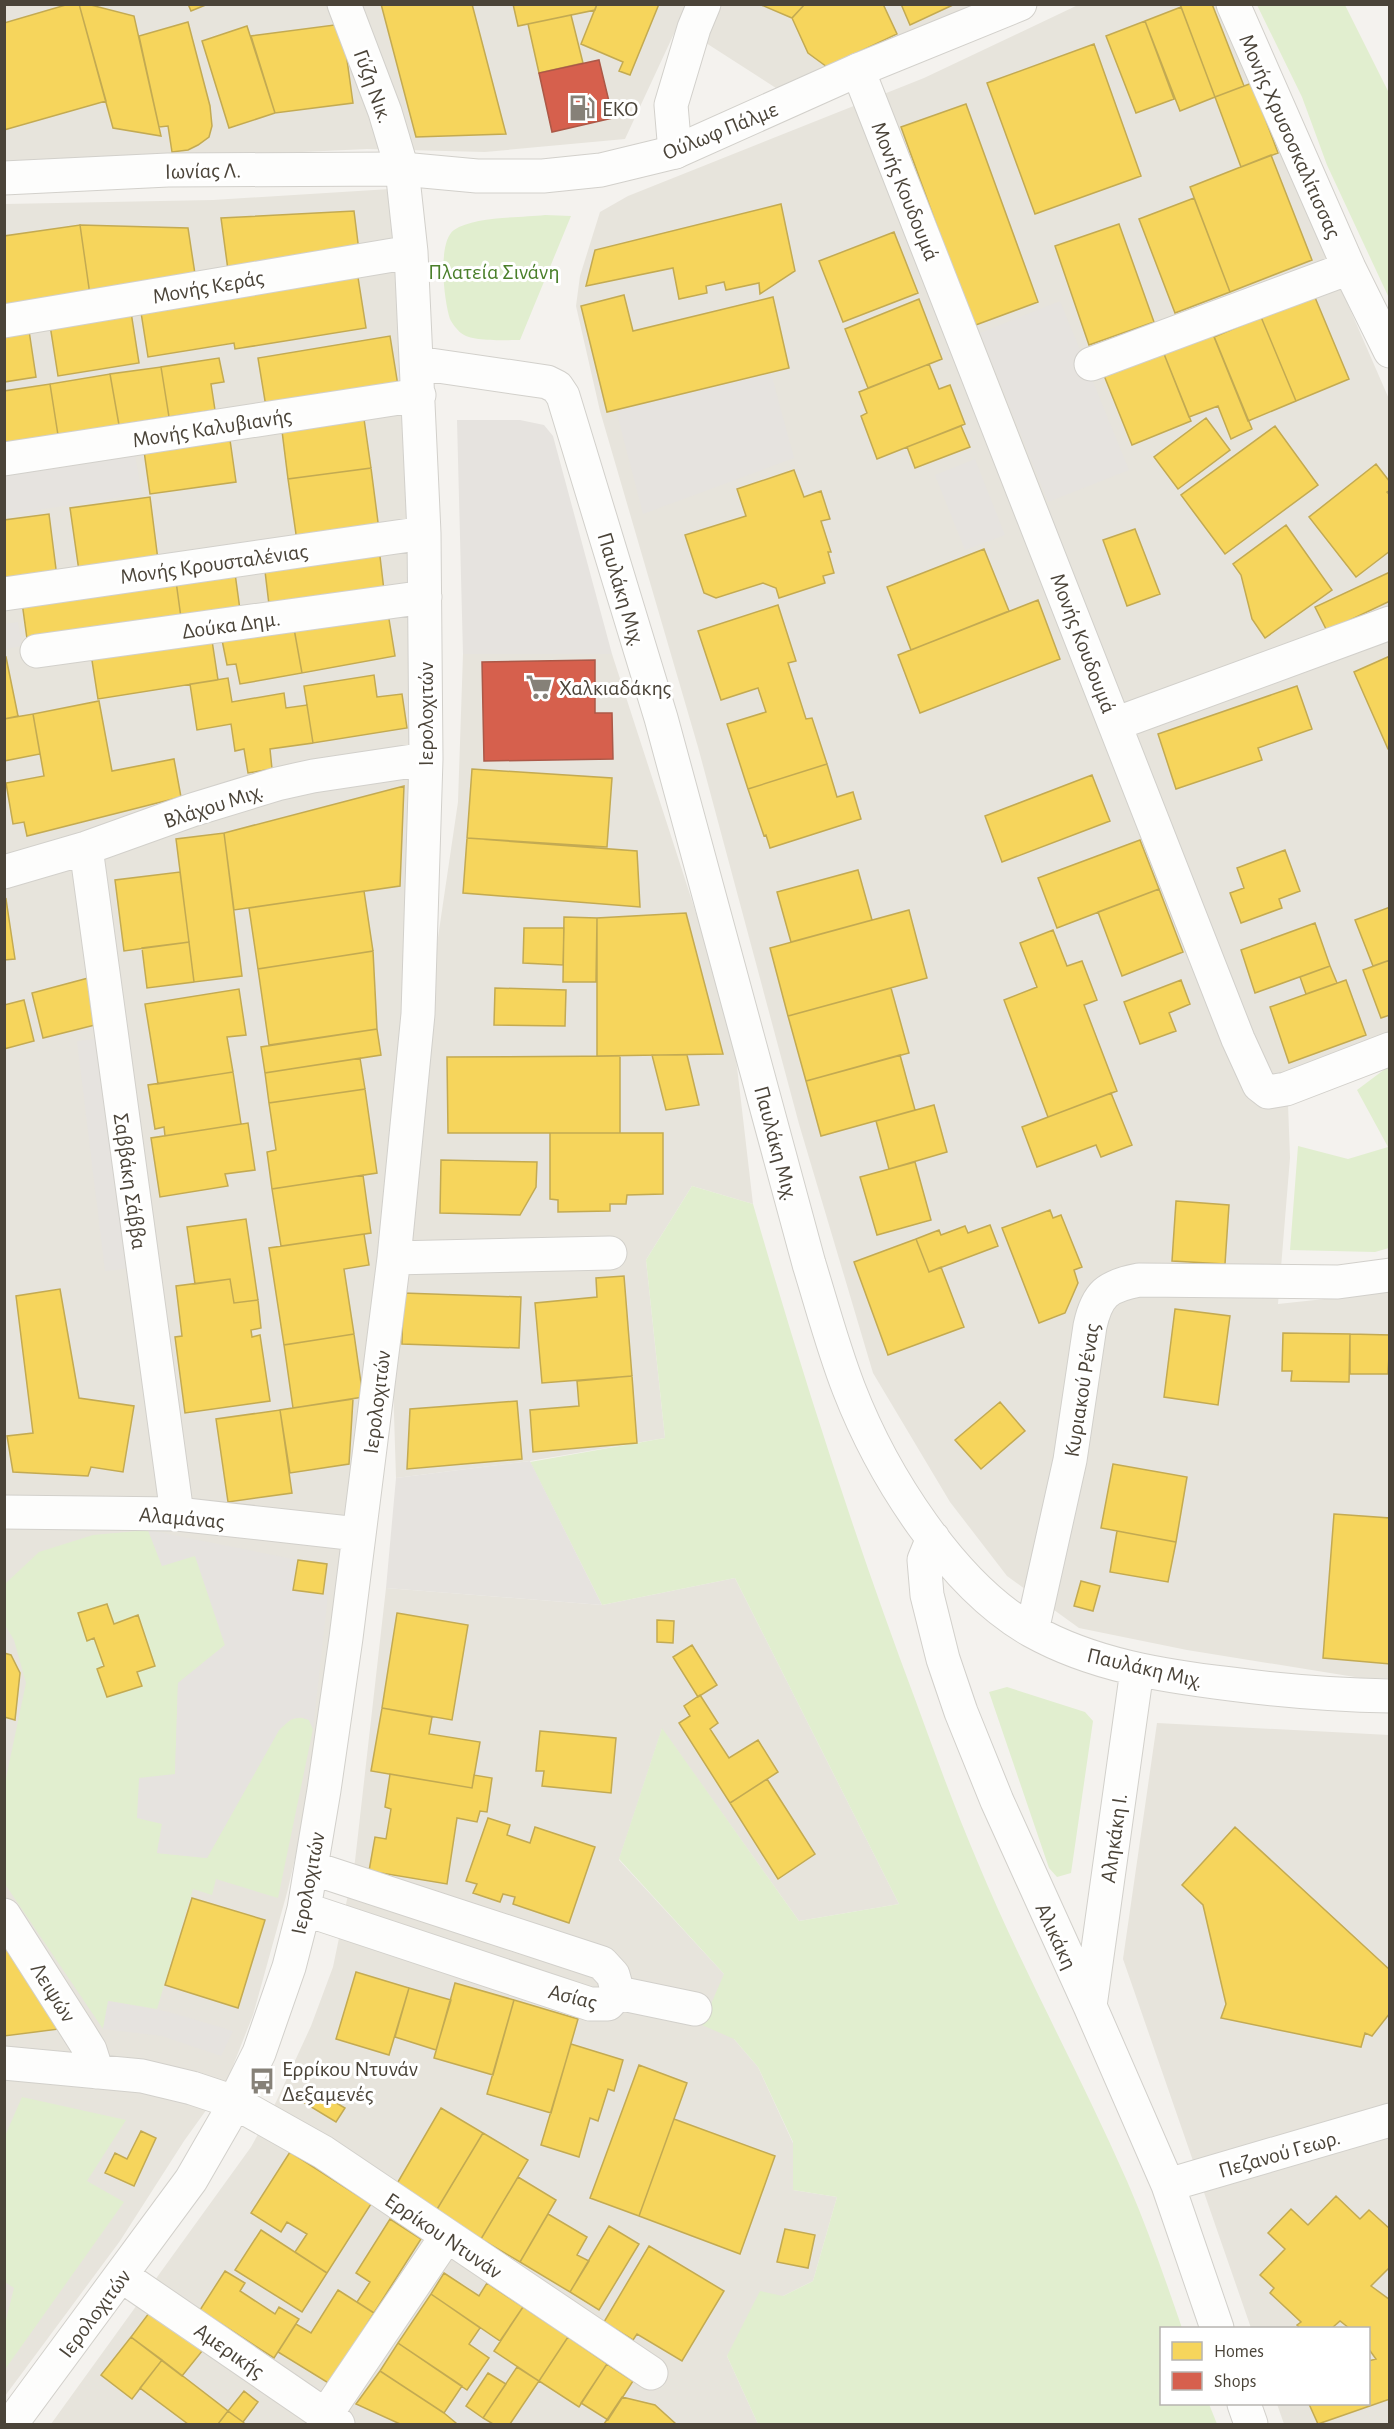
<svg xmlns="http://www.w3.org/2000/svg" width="1394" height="2429" viewBox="0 0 1394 2429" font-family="'Alegreya Sans',sans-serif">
<rect width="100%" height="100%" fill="#f4f2ee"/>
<path fill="#e7e4dc" d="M5,5h984l-210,85 -101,-65 -53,114 -140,13 -118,-3 -362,17z
M1078,5h145l106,256 60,138v636l-102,42 3,81 -12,146 93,-10 18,-4v388h-28l-174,-28 -108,-22 -72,-52 -57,-74 -77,-129 -74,-249 -101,-377 -98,-336 -24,-105 4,-30 20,-64 28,-16 296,-118z
M390,189l30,396 -14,415 -17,184 -73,583 -28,122 -35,126 -26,66 -43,60 -64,100 -115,155v-2192l208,-4z
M463,654h149l120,370 21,180 -61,-18 -46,74 19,178 -135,23 -134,17 -4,-127 17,-133 18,-119 5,-121 26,-176z
M735,1578l164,326 -100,17 -137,-192 -43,131 105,114 10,65 24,28 35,76v47l44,7 -24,84 -30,15 -56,60 31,68h-707l200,-277 25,-45 35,-76 22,-59 22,-106 31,-273 216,17z
M1157,1723l232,12v689h-105l-7,-20h91v-76h-117l-128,-369z"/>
<path fill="#e1eecf" d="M1257,5h88l44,88v205l-62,-133 -25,-68z
M545,215l26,1 -51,124c-14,0 -49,2 -59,-7 -4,-3 -9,-10 -11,-14 -6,-18 -13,-77 4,-89 20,-14 66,-12 91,-15z
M1389,1066v182l-14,4 -85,-2 8,-104 50,13 40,-12 -31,-57z
M692,1186l61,18c48,167 101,332 162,495 20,55 40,110 63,164 45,108 102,211 149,318 21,48 38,98 55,147h-20v76h47l8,20h-459l-31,-68 33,-65 23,5 30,-15 24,-84 -44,-7v-48l-35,-75 -24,-28 -32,-14 22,-51 -105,-115 43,-131 137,193 100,-17 -164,-326 -133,27 -72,-143 135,-24 -19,-178z
M148,1530l14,36 33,-11 30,90 -47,38 -3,91 -13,50 -5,29 50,5 72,-128c10,-10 16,-15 30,-10l4,9 -35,169 -62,-19 -4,16 -19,-6 -36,120 -48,-8 -6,28 -98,-145v-101l21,-100 -12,-43 -9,-15v-41l34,-32 54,-17z
M1007,1687l78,25 8,9 -22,152 -14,4 -8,-9 -60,-176z
M22,2097l104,23 -39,61 37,21 -118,166 -1,-44 9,-36 -9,-6v-146z"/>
<path fill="#e6e3df" d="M1060,301l69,169 -81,32 -68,-169z
M771,373l23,85 -151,56 -27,-104z
M457,420h63l24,5 9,11 59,218h-149z
M135,455l7,39 -137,21v-40z
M975,459l30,76 -40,15 -30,-75z
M18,622l4,24 -17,3v-25z
M105,1038l29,230 -29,3 -28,-230z
M530,1461l72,144 -216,-17 10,-110z
M148,1530l150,30 -5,30 35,5 -15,134 -4,-9 -8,-3 -10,2 -12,11 -72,128 -50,-5 5,-29 -25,-6 2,-40 36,-4 3,-91 47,-38 -30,-89 -33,10z
M108,2001l61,11 64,19 -12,25 -59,-20 -59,-7z"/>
<path fill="#f6d55c" stroke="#c3aa52" stroke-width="1.5" d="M69,4h10l27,97 -102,29v-107z
M79,4h8l47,12 27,120 -48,-8z
M188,4h20l-17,7z
M381,4h91l34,130 -90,3z
M513,4h84l-2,6 -77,16z
M597,4h62l-29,71 -11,-4 4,-9 -42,-18z
M759,4h46l-13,14z
M805,4h78l14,30 -70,33 -19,-14 -16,-35z
M901,4h54l-45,21z
M1180,4h32l32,82 -29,11z
M1181,7l34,90 -35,14 -35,-90z
M571,15l12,48 -44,10 -11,-49z
M1145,21l29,78 -38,14 -30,-77z
M188,22l22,84 2,20 -3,11 -11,8 -10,5 -16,2 -4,-26 -9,1 -20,-91z
M342,24l11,79 -78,10 -24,-77z
M247,26l28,87 -46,15 -27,-87z
M1094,44l47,132 -106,38 -48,-131z
M1252,83l26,70 -37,14 -26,-70z
M966,104l72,198 -65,24 -72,-199z
M1271,155l41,105 -82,32 -40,-105z
M1194,198l36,94 -55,21 -36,-94z
M781,204l14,67 -35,23 -1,-11 -33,7 -2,-8 -18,4 1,7 -28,6 -6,-31 -87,18 9,-36z
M354,211l5,40 -131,19 -7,-52z
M1119,224l35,98 -65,23 -34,-99z
M80,225l10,70 -86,11v-70z
M80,225l108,3 7,46 -105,21z
M894,232l24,61 -75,29 -24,-61z
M357,271l9,57 -131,21 -1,-6 -86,14 -8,-51z
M624,295l9,36 140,-34 16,71 -182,44 -26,-106z
M1314,295l35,84 -53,22 -35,-84z
M919,299l23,60 -74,29 -23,-59z
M131,312l8,51 -81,13 -8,-51z
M1261,317l35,84 -48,20 -34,-84z
M28,324l8,53 -32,5v-54z
M1211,329l41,100 -21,10 -13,-33 -29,11 -27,-68z
M390,336l8,50 -132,21 -8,-49z
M1162,349l29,72 -59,24 -29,-72z
M219,358l5,24 -13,2 4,26 -46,7 -8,-50z
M929,364l10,25 11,-4 15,39 -88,35 -16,-43 6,-3 -8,-21z
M161,367l8,50 -50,8 -9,-51z
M110,374l9,51 -61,10 -8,-51z
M50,384l8,51 -54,8v-52z
M363,412l8,56 -83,11 -7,-56z
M1206,418l24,32 -52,39 -24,-32z
M961,426l9,21 -55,21 -8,-21z
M1275,426l43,59 -93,69 -44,-59z
M230,440l6,42 -86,12 -6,-43z
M1376,464l14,18v8l-3,2 3,3v56l-34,26 -47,-60z
M371,468l8,62 -82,11 -9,-62z
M794,470l10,27 17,-6 9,28 -9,2 10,31h-3l6,21 -11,3 2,7 -46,15 -3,-10 -13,-5 -47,15 -12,-5 -19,-58 61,-19 -9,-27z
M150,497l8,63 -79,11 -9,-63z
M49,514l8,63 -53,7v-64z
M1286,525l46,65 -67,48 -13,-19 -11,-44 -8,-11z
M1135,529l25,65 -33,12 -24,-66z
M379,548l6,51 -115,14 -6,-50z
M984,549l25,62 -98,39 -24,-63z
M234,566l7,51 -59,8 -7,-51z
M1390,572v29l-63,30 -12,-24z
M175,574l7,51 -154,21 -7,-51z
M1038,600l22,59 -140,54 -22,-58z
M778,605l18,56 -8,2 18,56 6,-1 15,46 -79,25 -21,-65 39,-12 -8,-24 -37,12 -23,-69z
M387,607l8,49 -93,17 -9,-50z
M293,623l9,50 -62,11 -4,-20 -9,1 -6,-30z
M211,634l7,46 -120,19 -7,-45z
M1390,656v93h-2l-34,-77z
M6,657l12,59 -14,3v-61z
M374,675l3,22 25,-3 5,34 -94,15 -9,-57z
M228,678l4,24 52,-9 2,15 21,-3 6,38 -43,6 2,20 -24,4 -4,-24 -9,2 -4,-27 -34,6 -7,-46z
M1297,686l15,43 -54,19 4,12 -86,29 -18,-55z
M99,701l13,70 62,-12 7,38 -154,39 -3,-14 -11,2 -7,-41 38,-7 -11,-62z
M33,714l7,40 -36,7v-42z
M827,764l10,33 16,-5 8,27 -91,29 -4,-13 -2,1 -16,-47z
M472,769l140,9 -5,69 -140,-9z
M1092,775l18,46 -108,41 -17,-46z
M404,786l-4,100 -166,24 -10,-77z
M224,833l18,143 -48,6 -18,-143z
M467,838l170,13 3,56 -177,-14z
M1140,840l19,49 -102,39 -19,-50z
M1285,850l15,41 -21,8 3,9 -41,15 -11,-30 14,-5 -7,-20z
M858,870l14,50 -81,22 -14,-50z
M180,872l9,70 -65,9 -9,-71z
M1159,889l24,63 -61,24 -24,-64z
M364,891l9,60 -115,18 -9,-61z
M6,899l9,60 -11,1v-60z
M1390,907v53l-17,6 -18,-46z
M909,910l18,68 -139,38 -18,-68z
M686,913l37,141 -126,2v-138z
M564,917l33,1 -1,64h-33z
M1315,923l15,43 -75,27 -14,-43z
M524,928h40l-1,37 -40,-2z
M1053,930l14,36 15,-5 15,39 -13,5 33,86 -69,26 -44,-117 33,-13 -17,-44z
M189,942l5,40 -47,6 -5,-40z
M373,951l4,78 -108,16 -11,-76z
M1390,960v55l-9,3 -18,-48z
M1330,966l7,17 -31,11 -6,-17z
M92,977l11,46 -60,15 -11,-45z
M1181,980l9,24 -21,9 7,18 -36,13 -16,-42z
M1346,980l20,55 -77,28 -19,-56z
M495,988l71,2 -1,36 -71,-1z
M891,988l18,65 -103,28 -18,-65z
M239,989l7,46 -19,2 6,35 -75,12 -13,-80z
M24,1000l10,41 -30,8v-44z
M377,1029l4,26 -116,18 -4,-26z
M652,1055h35l12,50 -33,5z
M900,1055l15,55 -94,26 -15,-55z
M620,1056v77h-172l-1,-76z
M360,1058l5,31 -96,14 -4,-30z
M233,1072l8,52 -76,12 -1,-9 -9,2 -7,-44z
M365,1089l12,84 -105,16 -5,-37 9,-2 -7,-47z
M1111,1093l21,52 -31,12 -5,-12 -59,22 -15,-40z
M934,1105l13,47 -58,17 -13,-48z
M248,1123l7,47 -30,4 3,12 -68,11 -9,-59z
M550,1133h113v61l-36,1 -1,9h-16v7l-52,1v-12l-8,-1z
M441,1160l96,2 -1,25 -16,28 -80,-2z
M915,1162l16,58 -54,15 -17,-58z
M363,1175l8,58 -90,13 -9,-57z
M1176,1201l53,4 -4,59 -53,-3z
M1050,1210l3,8 8,-3 21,52 -8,3 4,13 -13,30 -26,10 -37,-95z
M246,1219l12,81 -24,3 -4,-24 -35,5 -8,-57z
M990,1225l8,21 -69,26 -13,-33 23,-9 2,5 24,-9 3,7z
M364,1234l5,31 -25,4 10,65 -70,11 -15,-97z
M916,1239l13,33 12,-5 23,60 -76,28 -34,-93z
M624,1276l8,100 -90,7 -7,-80 62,-6 -1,-19z
M230,1279l4,24 24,-3 3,28 -10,2 1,7 8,-2 10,66 -85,12 -10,-76 7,-1 -6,-50z
M60,1289l19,109 55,8 -11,66 -32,-5 -3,9 -75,-4 -6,-36 26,-3 -17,-137z
M403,1293l118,4 -2,51 -117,-4z
M1175,1309l55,7 -12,89 -54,-8z
M1283,1333l67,1 -1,48 -58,-1 1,-10h-10z
M354,1334l9,63 -70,11 -9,-63z
M1350,1334l40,1 -2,39h-38z
M632,1376l5,67 -104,9 -3,-42 49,-4 -2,-25z
M353,1399l-4,65 -59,9 -10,-63z
M517,1401l5,58 -115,10 3,-60z
M1000,1402l25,29 -44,38 -26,-29z
M280,1410l12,83 -64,9 -12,-83z
M1113,1464l74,13 -11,65 -75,-14z
M1334,1514l56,4v146l-67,-6z
M1117,1531l59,11 -8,40 -58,-10z
M298,1560l29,4 -4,30 -30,-4z
M1081,1581l19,5 -7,25 -19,-5z
M107,1604l7,20 24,-9 17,51 -18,6 5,14 -35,11 -10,-28 7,-3 -10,-28 -7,3 -9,-28z
M397,1613l71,12 -16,95 -70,-12z
M657,1620l17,1 -1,22 -16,-1z
M692,1645l25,40 -19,12 -25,-40z
M4,1653l7,2 9,18 -5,47 -11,-3z
M700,1695l18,28 -8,6 19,29 29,-18 20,32 -48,31 -51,-80 11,-7 -6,-10z
M382,1708l50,9 -3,17 51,8 -8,46 -101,-17z
M540,1731l76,7 -5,55 -69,-7 2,-15h-8z
M390,1774l82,14 2,-13 18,3 -5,34 -7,-1 -3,11 -20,-4 -10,66 -78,-13 6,-34 11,2 5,-30 -6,-2z
M767,1779l48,75 -37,25 -48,-76z
M488,1818l22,7 -3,10 23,8 5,-16 60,20 -26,76 -56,-19 2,-7 -12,-3 -3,8 -27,-9 4,-9 -11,-3z
M1235,1827l155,143v43l-18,23 -7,-3 -4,14 -140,-29 5,-14 -23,-99 -21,-20z
M192,1898l73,22 -27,88 -73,-23z
M4,1944l55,85 -55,7z
M356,1972l53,16 -20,67 -53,-16z
M455,1983l59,17 -21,75 -59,-17z
M409,1988l42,12 -15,50 -41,-13z
M514,2000l64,19 -27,94 -64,-19z
M571,2044l52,16 -9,31 -6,-2 -10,32 -8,-3 -11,39 -38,-12z
M639,2065l48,18 -48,133 -49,-18z
M311,2088l34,20 -9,14 -33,-20z
M441,2108l42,25 -47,78 -41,-24z
M674,2119l101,37 -35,98 -101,-38z
M141,2131l15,7 -22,48 -29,-13 10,-20 12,6z
M483,2133l45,27 -47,79 -45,-28z
M290,2152l81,52 -44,69 -32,-21 12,-18 -20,-12 -6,10 -30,-19z
M518,2177l38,23 -36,62 -39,-23z
M1336,2196l24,23 9,-9 21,19v38l-19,19 19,14v99l-72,25 -9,-20h59v-43l8,-2 -8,-11v-20h-19l-9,-7 -8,7h-32l-3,-3 4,-3 -31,-29 4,-5 -14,-13 25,-26 -17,-16 23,-24 17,16z
M548,2214l39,23 -10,18 12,6 -19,31 -50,-30z
M390,2219l31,20 -47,74 -17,-11 13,-20 -14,-9z
M609,2226l30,18 -40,66 -29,-18z
M785,2229l30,6 -7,33 -31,-6z
M261,2230l66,43 -25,39 -67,-42z
M649,2246l75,45 -42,70 -45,-27 -4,6 -29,-18z
M225,2271l20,12 -5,8 35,23 4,-7 20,12 -25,39 -74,-48z
M444,2273l35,23 8,-13 36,24 -23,34 -69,-47z
M338,2290l36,23 -44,71 -52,-32 18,-28 15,9z
M431,2294l49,34 -11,16 20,14 -22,32 -69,-47z
M155,2305l52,40 -25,31 -51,-39z
M523,2307l45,30 -29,44 -45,-30z
M131,2337l31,23 -30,39 -31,-24z
M568,2337l39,27 -28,43 -40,-26z
M398,2343l64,43 -18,27 -64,-42z
M162,2360l66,51 -10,13h-30l-48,-36z
M607,2364l26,17 -25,39 -27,-17z
M517,2367l22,14 -29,43h-17l-10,-6z
M380,2371l64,42 12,10 -1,1h-55l-44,-20z
M488,2373l18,11 -23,34 -17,-12z
M244,2391l14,11 -15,20 -15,-11z
M622,2397l33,8 21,19h-72z
M228,2411l15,11 2,2h-27z"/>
<path fill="#d6604d" stroke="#ac5847" stroke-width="1.5" d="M599,60l14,58 -61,14 -13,-59z
M595,660v53h17l1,46 -129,2 -2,-99z"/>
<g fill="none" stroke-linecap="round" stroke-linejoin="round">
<g stroke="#d2d0cb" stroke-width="35">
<path id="minor" d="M1233,4l116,264 41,83
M858,70l380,969 21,46 9,7 18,-3 104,-40
M675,152l-4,-47 23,-77 10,-24
M4,321l407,-69
M417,363l130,19 10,5 6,9 98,322 148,546c13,42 24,84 40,125 33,85 102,196 183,242 61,34 131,45 199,53 53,7 106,11 159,12
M1091,364l258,-96
M4,459l415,-64
M4,594l420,-61
M37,651l388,-54
M1115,724l275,-101
M86,848l91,666
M4,872l82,-24 106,-38 85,-26 36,-8 113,-17
M394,1258l216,-5
M4,1512l173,2 181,20
M933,1538l-9,22 3,35 16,64 18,53 36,89 93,205 78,179 49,143
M1032,1631l38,-171 20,-134c7,-32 17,-40 49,-46l199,2 52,-7
M304,1909l286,95h18l10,-11 -5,-18 -11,-12 -290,-95
M4,1915l76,119 10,16 7,22
M618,1993l77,16
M1090,2006l47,-336
M4,2063l138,13 50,12 42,14 89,50 328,221
M1168,2185l222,-65
M122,2276l216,148
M1244,2404l7,20
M325,2416l121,-179
M11,2424l180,-244 34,-59 34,-68 30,-86 15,-58 20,-119 22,-152 48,-380 24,-244 8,-255 -2,-226 -13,-281 -9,-83 -17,-57 -41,-108"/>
</g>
<g stroke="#d2d0cb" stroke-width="35">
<path id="tertiary" d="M4,178l164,-8 234,-1 75,7h66l58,-6 74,-18 183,-82 162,-66"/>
</g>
<use href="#minor" stroke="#fdfdfc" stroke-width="33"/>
<use href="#tertiary" stroke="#fdfdfc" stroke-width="33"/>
</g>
<defs>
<g id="fuel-bare" transform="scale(2.07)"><path d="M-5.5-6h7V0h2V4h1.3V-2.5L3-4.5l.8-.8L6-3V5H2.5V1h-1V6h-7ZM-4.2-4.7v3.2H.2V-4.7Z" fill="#868178" stroke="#fff" stroke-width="2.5" paint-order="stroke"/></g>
<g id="supermarket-bare" transform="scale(2.07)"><path d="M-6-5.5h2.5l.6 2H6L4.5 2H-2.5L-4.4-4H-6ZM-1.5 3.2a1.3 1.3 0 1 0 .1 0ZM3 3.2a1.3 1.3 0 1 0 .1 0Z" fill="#868178" stroke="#fff" stroke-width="2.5" paint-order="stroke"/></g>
<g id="bus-bare" transform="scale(2.07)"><path d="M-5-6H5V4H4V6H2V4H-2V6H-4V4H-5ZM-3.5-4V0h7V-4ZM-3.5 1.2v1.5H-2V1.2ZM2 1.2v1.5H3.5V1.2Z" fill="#868178" stroke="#fff" stroke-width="2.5" paint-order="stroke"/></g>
</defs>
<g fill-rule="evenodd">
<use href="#fuel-bare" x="582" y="108"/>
<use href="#supermarket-bare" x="539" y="687"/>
<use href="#bus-bare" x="262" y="2081"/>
</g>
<g text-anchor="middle" stroke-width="6" stroke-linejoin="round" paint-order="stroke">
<g font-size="22" fill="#4b4439" stroke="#fff">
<text transform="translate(374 86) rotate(70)" y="8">Γύζη Νικ.</text>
<text transform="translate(720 130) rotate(-22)" y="8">Ούλωφ Πάλμε</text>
<text transform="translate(1291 136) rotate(66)" y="8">Μονής Χρυσοσκαλίτισσας</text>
<text transform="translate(203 170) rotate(-1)" y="8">Ιωνίας Λ.</text>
<text transform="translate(906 191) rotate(68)" y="8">Μονής Κουδουμά</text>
<text transform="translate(208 286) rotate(-10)" y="8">Μονής Κεράς</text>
<text transform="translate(212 427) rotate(-9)" y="8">Μονής Καλυβιανής</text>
<text transform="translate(214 563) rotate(-8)" y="8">Μονής Κρουσταλένιας</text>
<text transform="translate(622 589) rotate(73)" y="8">Παυλάκη Μιχ.</text>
<text transform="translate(231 624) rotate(-8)" y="8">Δούκα Δημ.</text>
<text transform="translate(1084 643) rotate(69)" y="8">Μονής Κουδουμά</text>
<text transform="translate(425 714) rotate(-90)" y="8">Ιερολοχιτών</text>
<text transform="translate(213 805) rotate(-18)" y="8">Βλάχου Μιχ.</text>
<text transform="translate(777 1143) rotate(75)" y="8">Παυλάκη Μιχ.</text>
<text transform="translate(131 1181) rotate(82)" y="8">Σαββάκη Σάββα</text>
<text transform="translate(1081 1390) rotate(-81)" y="8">Κυριακού Ρένας</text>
<text transform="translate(376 1402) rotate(-83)" y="8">Ιερολοχιτών</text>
<text transform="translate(182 1517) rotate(5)" y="8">Αλαμάνας</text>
<text transform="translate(1145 1667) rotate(13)" y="8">Παυλάκη Μιχ.</text>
<text transform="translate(1113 1838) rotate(-82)" y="8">Αληκάκη Ι.</text>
<text transform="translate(307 1883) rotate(-79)" y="8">Ιερολοχιτών</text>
<text transform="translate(1057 1936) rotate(65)" y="8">Αλικάκη</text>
<text transform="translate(54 1992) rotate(58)" y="8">Λειψών</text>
<text transform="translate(573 1996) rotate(14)" y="8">Ασίας</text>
<text transform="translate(1279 2153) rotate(-16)" y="8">Πεζανού Γεωρ.</text>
<text transform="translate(444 2235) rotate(34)" y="8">Ερρίκου Ντυνάν</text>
<text transform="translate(94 2313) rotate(-53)" y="8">Ιερολοχιτών</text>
<text transform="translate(230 2350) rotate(35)" y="8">Αμερικής</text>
</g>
<g font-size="22" fill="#4b4439" stroke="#fff" text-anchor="start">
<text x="602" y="116">EKO</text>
<text x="559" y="695">Χαλκιαδάκης</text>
<text x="282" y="2076">Ερρίκου Ντυνάν<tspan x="282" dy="25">Δεξαμενές</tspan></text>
</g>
<g font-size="22" fill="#4a7f2a" stroke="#fff">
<text x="494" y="279">Πλατεία Σινάνη</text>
</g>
</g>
<rect width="1394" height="2429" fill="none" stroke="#4b4439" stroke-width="12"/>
<rect x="1160" y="2327" width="210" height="78" fill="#ffffff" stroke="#b7b4b0" stroke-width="1.5"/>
<rect x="1172" y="2342" width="30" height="18" fill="#f6d55c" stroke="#b7b4b0" stroke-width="1.5"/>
<text x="1214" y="2357" font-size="18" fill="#4b4439">Homes</text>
<rect x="1172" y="2372" width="30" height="18" fill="#d6604d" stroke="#b7b4b0" stroke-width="1.5"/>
<text x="1214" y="2387" font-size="18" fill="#4b4439">Shops</text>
</svg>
